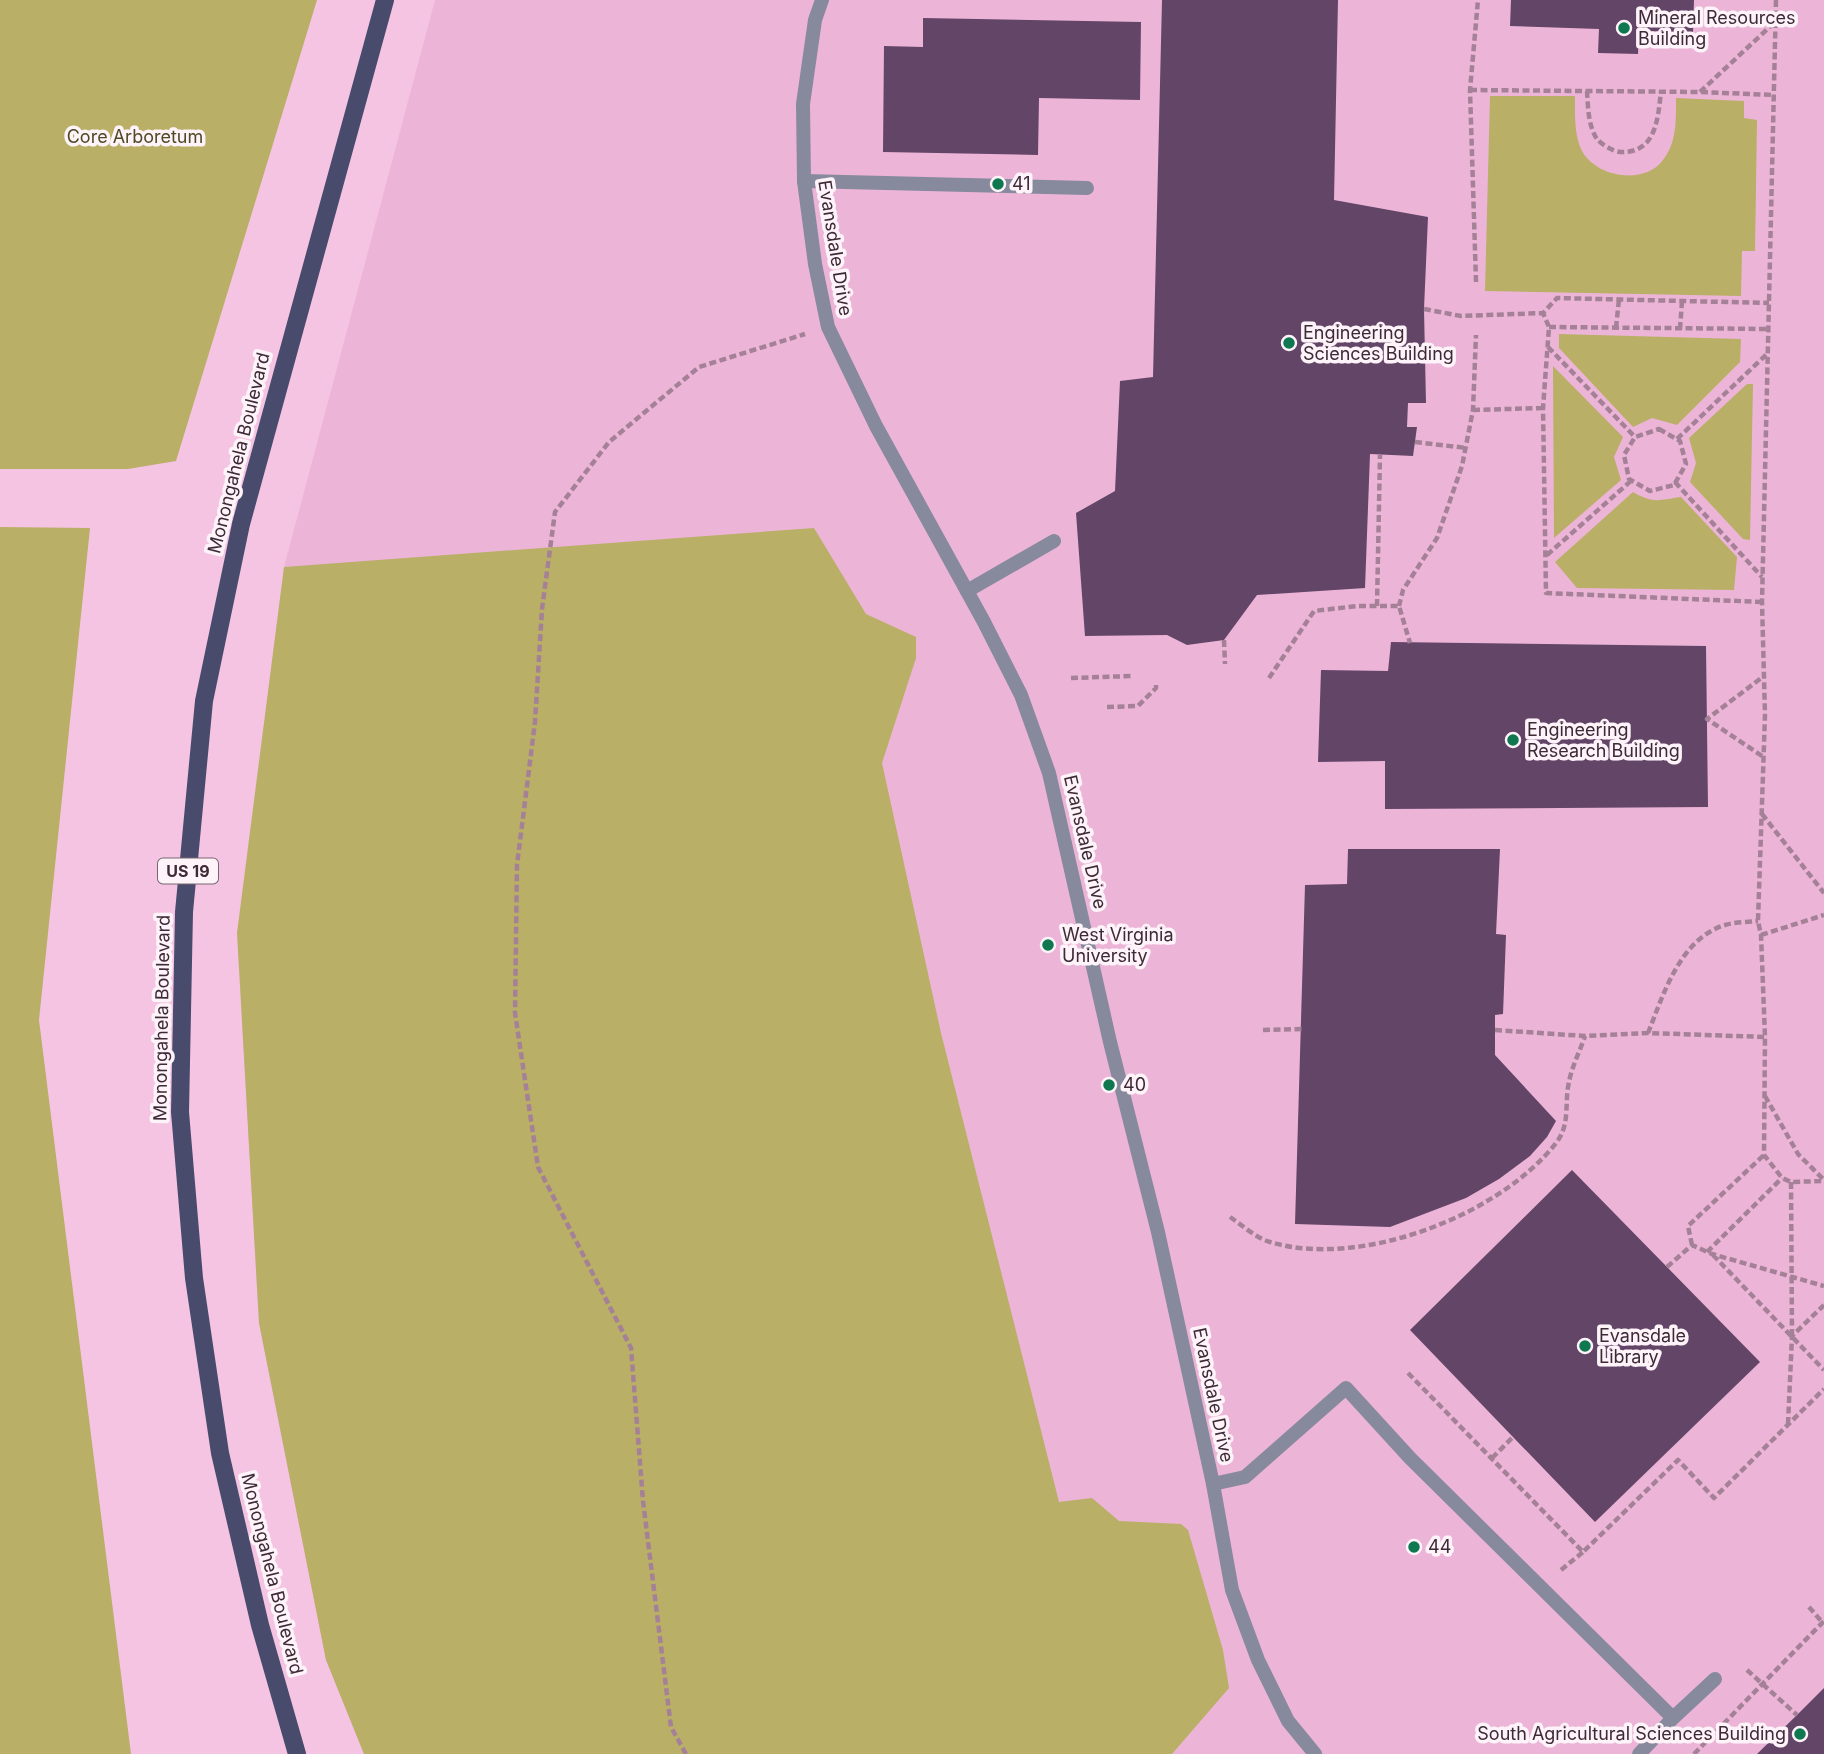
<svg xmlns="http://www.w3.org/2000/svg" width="1824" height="1754" viewBox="0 0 1824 1754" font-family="Inter,sans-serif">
<rect width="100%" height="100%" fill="#f5c4e2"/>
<path fill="#ecb5d7" d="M435,0h1389v1754h-1460l-38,-94 -67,-337 -17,-301 42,-455z"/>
<path fill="#b9af66" d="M0,0h317l-141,461 -48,8h-128z
M1490,96h85c0,17 -1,37 6,53 13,28 63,37 82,11 14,-18 13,-40 13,-62l68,3v17l13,2 -2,131h-13l-1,45 -256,-5z
M1559,334l182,5 -1,23 -63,63 -25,-7 -19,9 -74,-79z
M1553,366l70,71 -9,20 7,23 -67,58z
M1747,384h6l-3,156 -7,-1 -53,-57 6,-19 -7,-25z
M1633,492c21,12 26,8 48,5l56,60 -3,33 -157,-2 -22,-26z
M0,527l90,1 -51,492 92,734h-131z
M814,528l52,86 50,23v21l-34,105 59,270 118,469 33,-4 27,23 62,3 7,6 35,120 6,38 -57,66h-808l-38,-94 -67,-337 -22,-390 47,-366z"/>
<path fill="#634568" d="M1162,0h176l-4,200 94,17 -4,92 2,94h-18l-1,24h10l-4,29 -43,-2 -5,134 -108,7 -33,45 -37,5 -20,-10 -82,1 -9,-123 39,-22 5,-110 33,-4z
M1511,0h183l-1,32 -54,-1 -1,23 -40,-1 1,-24 -89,-3z
M923,18l218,4 -1,78 -101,-2 -1,57 -155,-3 1,-106 39,1z
M1391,642l315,4 2,161 -323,2v-48l-67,1 3,-92 67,1z
M1348,849h152l-4,85 10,1 -3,79 -8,1v40l61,66 -9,16 -17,19 -31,23 -33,19 -76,29 -95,-3 10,-339 42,-1z
M1572,1170l188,192 -165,160 -185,-192z
M1824,1688v66h-67l40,-39z"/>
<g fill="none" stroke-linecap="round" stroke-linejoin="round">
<path stroke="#a58197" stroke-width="4.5" stroke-dasharray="7 3.5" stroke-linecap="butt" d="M1776,0l-14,602 3,113 -7,206 3,14 4,102 -1,118 18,23 9,4 33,-1
M1470,90l230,2 74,3
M1587,91c1,15 1,35 10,48 4,5 17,13 24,13 35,1 37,-33 40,-61
M1700,92l75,-70
M1476,282l-6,-192 8,-90
M1424,309l37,7 82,-3
M1549,327l220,2
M1616,328l3,-29
M1680,329l2,-28
M1548,347l87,90
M1473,410l70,-2
M1659,429l21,12 6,23 -12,21 -24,6 -21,-12 -5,-24 11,-18z
M1677,439l91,-86
M1415,442l52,6
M1675,482l87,95
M1547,555l85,-75
M1762,602l-216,-9 -3,-185 6,-81 -6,-14 14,-15 212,5
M1377,606l3,-151
M1399,606l4,-16 34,-52 25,-72 11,-56 3,-75
M1224,640l1,24
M1071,678l61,-2
M1269,678l45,-67 43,-5h42l11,37
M1107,707l31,-1 18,-18v-5
M1762,756l-55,-37 57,-43
M1762,814l62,79
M1761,935l63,-20
M1263,1030l39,-1
M1495,1030l90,6 63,-3 117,4
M1648,1033c16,-40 32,-94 77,-108 10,-3 23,-3 33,-4
M1765,1096l33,58 26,26
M1791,1182l1,154
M1230,1217c12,8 26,21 40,25 90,27 229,-26 286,-99 15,-19 8,-40 13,-61 3,-16 11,-31 16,-46
M1692,1245l-4,-19 76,-71
M1707,1252l75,-74
M1713,1255l111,115
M1667,1267l25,-22 20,9 112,32
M1408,1373l175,179 95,-92 36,38 110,-109
M1788,1424l4,-88 32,-31
M1492,1458l21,-21
M1561,1570l22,-18
M1809,1607l14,16
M1747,1670l50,45
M686,1754l-15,-27 -28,-226 -12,-153 -93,-181 -23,-154 2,-148 18,-143 7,-113 13,-97 54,-70 90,-75 106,-33
M1694,1754l130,-133"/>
<path stroke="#87899d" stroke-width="14" d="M804,181l283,7
M967,591l87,-50
M1213,1484l32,-7 101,-89 64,70 263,260
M1639,1754l34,-36 42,-39"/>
<path stroke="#87899d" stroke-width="14" d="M822,0l-7,20 -12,84 1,77 11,83 13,63 48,99 108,196 37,73 28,78 61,269 48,190 55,252 19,106 26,70 30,61 27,33"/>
<path stroke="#494b6d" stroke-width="18" d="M297,1754l-37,-129 -40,-172 -26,-175 -14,-166 4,-200 20,-211 37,-177 144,-524"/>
</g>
<g fill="#0f7851" stroke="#fdf3f8" stroke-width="2.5">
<circle cx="1624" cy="28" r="7"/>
<circle cx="998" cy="184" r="7"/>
<circle cx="1289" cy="343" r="7"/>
<circle cx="1513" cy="740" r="7"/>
<circle cx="1048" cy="945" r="7"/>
<circle cx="1109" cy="1085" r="7"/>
<circle cx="1585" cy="1346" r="7"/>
<circle cx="1414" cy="1547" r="7"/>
<circle cx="1800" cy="1734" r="7"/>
</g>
<g text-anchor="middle" stroke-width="7" stroke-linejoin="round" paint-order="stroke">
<rect fill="#fdf3f8" stroke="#776670" stroke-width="2" x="158" y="858.5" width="60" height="25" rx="5"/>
<g font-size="16" font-weight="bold" fill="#3d2a36">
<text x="188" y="877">US 19</text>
</g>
<g font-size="18" fill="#3d2a36" stroke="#fdf3f8" text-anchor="start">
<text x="1638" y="24">Mineral Resources<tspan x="1638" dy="21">Building</tspan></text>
<text x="1012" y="190">41</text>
<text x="1303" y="339">Engineering<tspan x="1303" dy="21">Sciences Building</tspan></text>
<text x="1527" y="736">Engineering<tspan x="1527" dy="21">Research Building</tspan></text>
<text x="1062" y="941">West Virginia<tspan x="1062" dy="21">University</tspan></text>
<text x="1123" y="1091">40</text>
<text x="1599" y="1342">Evansdale<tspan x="1599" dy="21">Library</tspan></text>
<text x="1428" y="1553">44</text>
<text x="1786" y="1740" text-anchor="end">South Agricultural Sciences Building</text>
</g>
<g font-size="18" fill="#4e4922" stroke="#fdf3f8">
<text x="135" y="143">Core Arboretum</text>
</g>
<g font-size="18" fill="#3d2a36" stroke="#fdf3f8">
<text transform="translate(835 248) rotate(81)" y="6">Evansdale Drive</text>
<text transform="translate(239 453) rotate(-76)" y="6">Monongahela Boulevard</text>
<text transform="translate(1085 842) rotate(77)" y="6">Evansdale Drive</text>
<text transform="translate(162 1018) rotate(-89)" y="6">Monongahela Boulevard</text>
<text transform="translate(1213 1395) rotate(78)" y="6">Evansdale Drive</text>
<text transform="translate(272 1574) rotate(76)" y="6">Monongahela Boulevard</text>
</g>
</g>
</svg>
